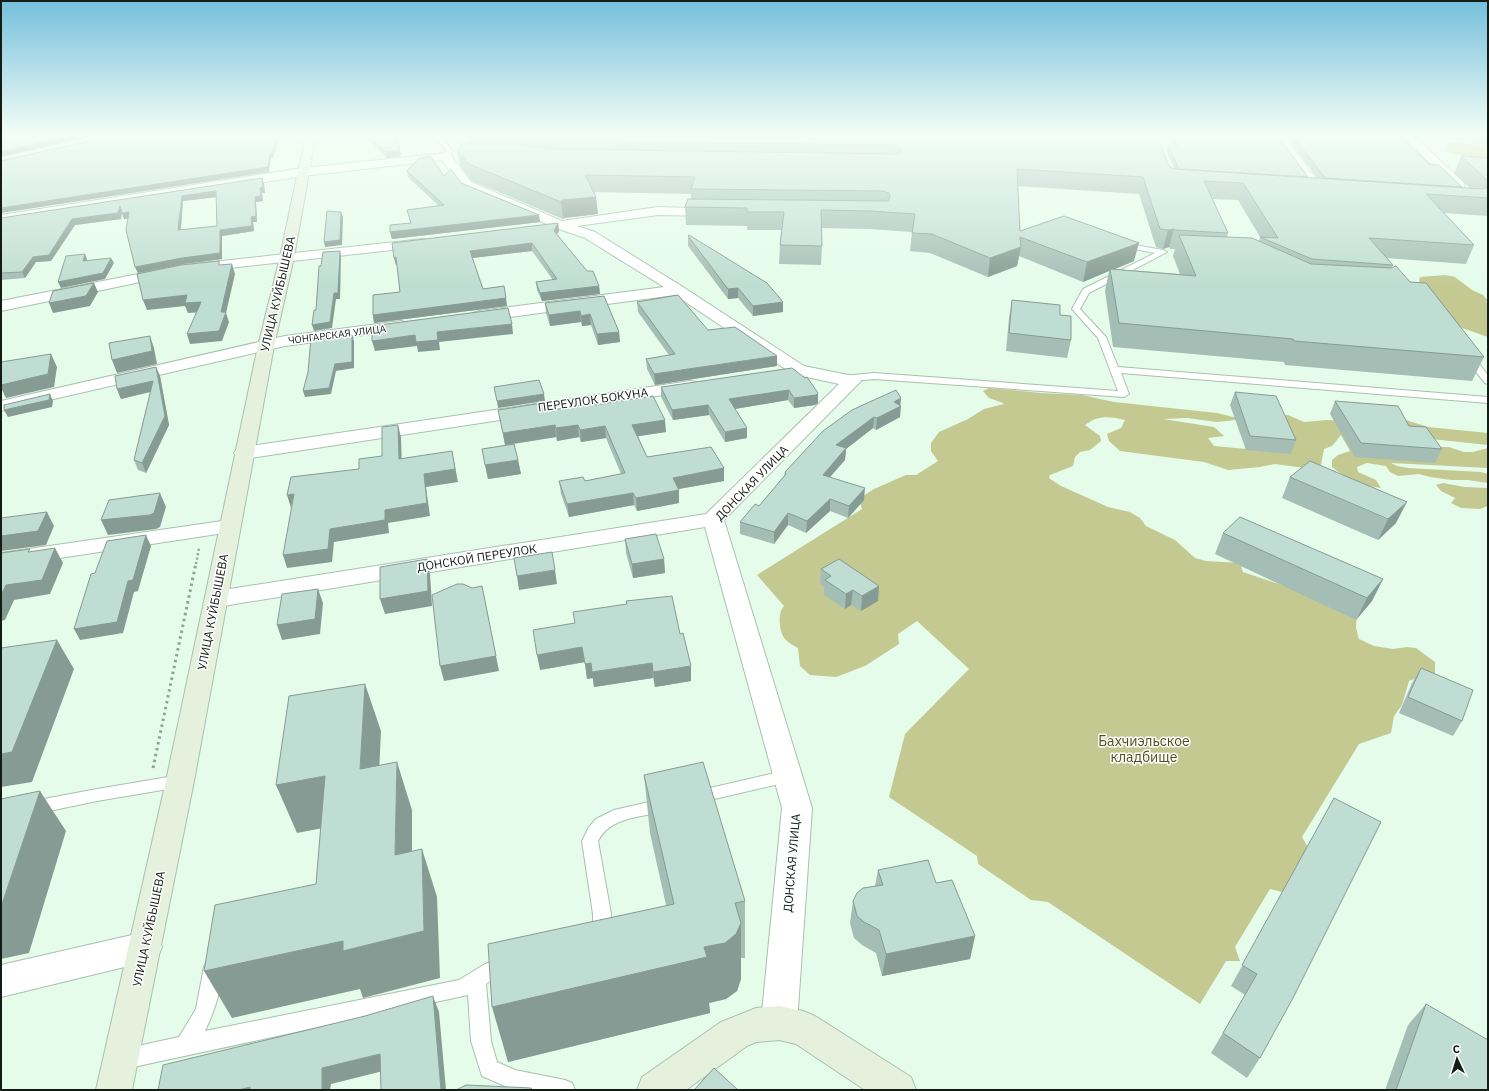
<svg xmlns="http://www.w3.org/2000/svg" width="1489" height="1091" viewBox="0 0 1489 1091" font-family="'IBM Plex Sans',sans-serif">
<rect width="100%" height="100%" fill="#e5fcea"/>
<path fill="#c3c991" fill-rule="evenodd" d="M1446,143h15l27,4v12h-11l-30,-7 -2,-3 4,-1z
M1445,275l10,2 17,13 11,5 5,6 -2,1 2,2v33l-32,-11 -37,-45 1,-4z
M989,388l52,5 41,2 32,7 103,11 16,4 24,-2h31l16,7 23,-2 20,1 59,-1 22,7 60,6v12l-57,-6 -1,8h19l15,5h9l15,-4v20l-97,-5 6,3 11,2 73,4 7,2v9l-20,-3h-17l-21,-3 -11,-3 -21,2 -8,-4 -4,-6 -19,-3 -10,4 1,5 18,8 5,8c-19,-2 -34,-9 -49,-21v-7l6,-5 12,-4 -9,-16 -9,11 -8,3 -4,21 -45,-6 -15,3 -32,3 -24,-8 -84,-11 -11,-10 -2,-7 14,-6 4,-8c-15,-4 -28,-5 -40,5l15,11 1,5 -11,9 -10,2 -5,5 -2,9 -23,9 -1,3 12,8 47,21 22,5 10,6 6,8 29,14 20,18 11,3 34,2 3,9 39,13 75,28 -1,15 3,11 15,7 19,3 14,-2 9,1 19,14v11l-11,2 -15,6 -7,24 -8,11 -3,17 -32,11 -57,93 14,24 -34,31 -12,-3 -35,58 5,14h-14l-26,43 -152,-102 -17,-2 -53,-36 -1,-8 -88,-59 16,-63 64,-65 -52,-48 -19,13 1,10 -34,22 -29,11 -26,-2 -10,-9 -2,-18c-4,-2 -9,-5 -12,-8 -7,-6 -9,-27 -2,-34l-27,-31 105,-66 -2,-6 3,-7 11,-7 32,-14h10l22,-14 -7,-10v-8l8,-11 29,-13 16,-10 20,-5 -1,-1 -14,-5 -6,-7zM1187,418l30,4 19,-2 21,30 -43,-4 -6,-8 16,-2 -10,-9 -51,-8z
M1443,483l21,4 24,1v18l-8,3 -19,-1 -10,-5 4,-5 -14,-7 -5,-6z"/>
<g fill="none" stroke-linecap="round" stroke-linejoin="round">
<g stroke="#aac0af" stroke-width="2">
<path id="lane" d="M431,133h6l16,18 -6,6 -5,-1 5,-5z
M840,133h6l-3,7 -3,2 -3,-2z
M1118,242l45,8 4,2 -78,41 -9,16 26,28 12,30 370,30v6l-367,-30 8,21 -5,3 -250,-18 -31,3 -5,-3 5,-3 31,-3 244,18 -20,-53 -26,-29 11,-20 72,-36 -37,-7z
M1469,354l3,1 16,20v9l-3,-1 -21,-26z
M788,770l5,2 3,4 -3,4 -5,2 -91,21 -6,-1 -2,-5 2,-5 6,-1z
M180,775l5,2 3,4 -3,4 -5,2 -83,14 -96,20v-14l96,-18z
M662,799l6,1 2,5 -2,5c-24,8 -57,5 -70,31l13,73v10l-9,16 -6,2 -6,-2 -3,-6 6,-11v-9l-11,-73 7,-14 7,-8 18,-9z
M504,957l6,3 3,6 -3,6 -14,5 -10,7 5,57 6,21 18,8 50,10 7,3 3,7h-61l-32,-14 -11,-35 -3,-46 -344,74 -7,-3 -3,-7 3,-7 7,-3 55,-12 17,-28 8,-42 3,-6 6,-3 6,3c8,18 -6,53 -14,70l254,-51 26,-16z"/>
</g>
<g stroke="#aac0af" stroke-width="2">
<path id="street" d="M1271,133h11l42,57 -2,3h-8z
M1400,133h11l52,49 2,3 -2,3h-8z
M447,153l4,1 1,3 19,25 91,39 96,-14 61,2 1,3 -1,3 -5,1 -56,-1 -81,11 18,6 88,55 121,79 54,11 3,4 -137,139 88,288 -15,215 -6,12 -12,5 -12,-5 -6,-12 21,-215 -77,-281 -488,80 -8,-3 -4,-5 4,-5 8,-3 489,-77 133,-130 -46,-10 -118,-79 -196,26 -6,-2 -2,-3 2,-3 6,-2 185,-24 -79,-49 -29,-10 -93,-40 -21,-28 -139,16 -302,47v-8l302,-47z
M423,239l5,1 2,3 -2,3 -244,27 -183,38v-10l183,-36z
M401,321l6,2 2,3 -2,3 -122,17 -284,65v-10l284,-65z
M690,381l6,1 3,4 -3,4 -452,69 -7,-2 -3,-4 3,-4 7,-2z
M229,520l8,1 3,5 -3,5 -236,36v-14z
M145,932l12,4 5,11 -5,11 -12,4 -144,35v-32z"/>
</g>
<g stroke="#aac0af" stroke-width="2">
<path id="secondary" d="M306,133h10l-22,124 -20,89 -80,435 -62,309h-36l70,-309 92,-435 22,-89z
M779,1006l24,5 12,5 96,61 5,13h-51l-69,-46 -17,-4 -23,2 -9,4 -61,44h-49l5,-13 79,-55 35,-14z"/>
</g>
<path stroke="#90a294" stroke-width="1.5" stroke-dasharray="1 1.5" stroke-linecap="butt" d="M1434,133l40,10
M1474,143l14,3"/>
<path stroke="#90a294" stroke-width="2.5" stroke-dasharray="2 2.5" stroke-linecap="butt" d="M196,564l3,-16"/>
<path stroke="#90a294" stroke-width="3" stroke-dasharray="2.5 3.5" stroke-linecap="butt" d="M153,768l43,-205"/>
<use href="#lane" fill="#fff" fill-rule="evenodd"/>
<use href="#street" fill="#fff" fill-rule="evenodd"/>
<use href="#secondary" fill="#e5f1dc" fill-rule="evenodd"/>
</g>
<path fill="#a4beb5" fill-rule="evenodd" d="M336,133h59l6,23 -14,2 -26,-25 -25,3z
M453,133h355v6l38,1 1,-7h268l53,31 3,4h3l-7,-16 1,-7h5l-5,-12h108l32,44 9,1 -33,-45h113l32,31 33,23v1h8l-16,-15 7,-17 27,3v57l-44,-3 30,32 -8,19 -80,-6 7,7 -1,3 18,14 74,75 -12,24 -187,-16 -1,-3 -171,-15 -8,-56 4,-20 -26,11 -64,-26 -2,10 -29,11 -58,-24 -20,-2 2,-19 -42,-3 -49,-1 1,18 -1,19 -42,-1 1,-19 1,-15h-34v-4l-61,-1 -1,-18 6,-8v-5l-97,-2 4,22 -34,4 -1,1 -91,-38 -12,-15 -3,-16 14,-6 -1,-8 2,-3zM1017,186l122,8 17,53 7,2 6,-2 1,2h5l-2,7 7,18 -65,-5 19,-8 -114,-30zM1212,199l26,1 22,37 -1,4 -32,-4 1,-4z
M1445,133h43v12l-31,-9z
M407,171l37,5 95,39 1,7 -148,17 -2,-7 21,-9 -4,-13 32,-4 -31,-29z
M264,184l1,9h-3l1,8 -7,1 1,20h-4l1,9 -32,5v23l-38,5 -46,9 -3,-6 -7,-49 -4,1 -2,-6 -1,6 -46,6 -24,36 -15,1 -11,16 -24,2v-61zM216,197l1,29 -36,4 2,-29z
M558,223l1,8 -2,3 42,52 1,8 -58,7 -5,-11 -1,-8 17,-2 -21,-29 -59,7 10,31 24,17 -133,17 -1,-8 27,-23 -3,-27h-1l-2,-7z
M688,236l95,76 -30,4 -15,-18 -10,1 -40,-53z
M604,296l15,36 1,10 -22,3 -7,-20 -9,1 -1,-4 -31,4 -4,-13 -1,-10z
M1012,300l48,15 11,25 -4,18 -61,-7 3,-33z
M637,302l71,28 69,26v10l-122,19 -8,-16 -1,-10 23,-4 -31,-43z
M156,367l4,9 9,49 -23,48 -8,-3 -4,-10 17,-68 -30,7 -4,-10z
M805,378l13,15v10l-3,2 -21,3 -6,-8 -53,9 12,29 -22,4 -16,-27 -36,5 -12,-23v-10z
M1235,392l61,48 -5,14 -45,-4 -16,-45z
M901,398l-1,7v12l-24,13 -3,-2 -27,21 -1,11 -15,17 34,23 -16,18 -18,-7 -24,22 -18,-8 -14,19 -34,-10v-12l19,-16 25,-30 1,-4z
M1335,401l74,25 33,23 -7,14 -80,-6 -25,-43z
M595,405l71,27 -28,4 9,21 77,11v13l-46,8 1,14 -42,8 -3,-6 -65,12 -8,-23 -2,-13h26l36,-7 -15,-36 -25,4 -2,-5 -22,4 -1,-4 -42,7 4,16 3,14 -33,5 -6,-30 23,-4 -7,-35h54z
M1290,477l106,46 -18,17 -96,-42z
M1223,533l160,46 -11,22 -16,19 -141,-66z
M625,539l39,20 1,14 -32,5 -7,-25z
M821,569l58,17 -1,15 -17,10 -10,-6 -6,4 -21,-14v-8l-4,-3z
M680,634l11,47 -36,6 -2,-9 -59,9 -1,-9 -6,1 -2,-17 -45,8z
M1421,668l41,53 -9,15 -54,-23 13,-30z
M644,775l101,126v57h-4v21l-4,12 -11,8 -17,4 1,10 -202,49 158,-157 -16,-72z
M1334,798l-74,260 -13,20 -36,-25 34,-58 -14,-9z
M878,870l58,13 39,53 -5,23 -88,17 -6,-23 -14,-8 -8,-7 -4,-15 3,-22 22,-15z
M1426,1004l62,86h-103l23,-65z"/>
<path fill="#869b93" d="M84,133h23l-106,24v-5z
M278,133h3l-8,25h-2l-2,14 -268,41v-5l269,-55z
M336,133h25l-25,3z
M400,150l1,6 -14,2 -1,-6z
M262,178l2,6 1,9h-3l1,8 -7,1 1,20h-4l1,9 -32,5v23l-38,5 -46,9 -3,-6 116,-50 4,-20 5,-9z
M216,191l2,6 -35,4 -3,35 -2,-6 4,-34z
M596,197l2,17 -34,4 -1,1 -2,-17 1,-2z
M120,206l2,5 -1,8 -46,6 -24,36 -15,1 -11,16 -3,-6 11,-15 39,-38z
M129,212l3,6 -8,1 -2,-6z
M341,212l2,5 -1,28 -17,2 -1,-5z
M539,215l1,7 -148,17 -2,-7z
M558,223l1,8 -4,7 -1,-7z
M1174,229l-5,18 -6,2 5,-19z
M532,243v8l-60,7 -2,-7z
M1139,243l-5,18 -24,10v-2l-1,2 -26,11 4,-20z
M1021,247l-4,19 -29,11 2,-19z
M340,251l1,5 -1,43h-4l-4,29 -18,3 -2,-6z
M85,254l2,5 -1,8 -3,-6z
M396,257l2,8h-2l-2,-7z
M111,258l3,5 -9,16 -44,9 -3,-6z
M232,264l3,10 -9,39 3,9 -7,19 -32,3 -3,-10 34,-22z
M94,283l4,9 -8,14 -37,7 -4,-10z
M599,286l1,8 -58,7 -2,-8z
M738,288v10l-10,1v-10z
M187,295l14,7 3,10 -16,1 -3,-7 -38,4 -4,-10z
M506,298l1,8 -133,17 -1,-8z
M783,302v10l-30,4v-10z
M580,311l1,11 -31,4 -1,-11z
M590,314l1,11 -9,1 -1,-10z
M512,324l1,10 -74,8 1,8 -22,2 -1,-6 -42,5 -3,-10 65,-9z
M619,332l1,10 -22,3 -1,-11z
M352,335l2,6v27l-18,3 -5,23 -26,3 -2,-6z
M150,336l4,12 3,16 -40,9 -5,-13z
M51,354l6,13 -3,20 -48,11 -5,-10v-3z
M777,356v10l-122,19 -1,-11z
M156,367l4,9 9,49 -23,48 -4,-10z
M153,381l4,9 -36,9 -4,-10z
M789,390l-1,10 -59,10v-11z
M818,393v10l-3,2 -21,3v-10z
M50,394l3,7 -1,6 -44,10 -4,-7z
M544,394l1,7 -47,7 -1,-7z
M901,398l-1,9 1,-1 -1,11 -24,13 1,-12 17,-16z
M708,405l1,10 -36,5 -1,-10z
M874,417l-1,11 -27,21 -1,11 -23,26 1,-11 13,-30z
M665,420l1,12 -33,5 -1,-12z
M398,425l3,12 1,35 -3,-13z
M555,425l1,12 -51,8 -2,-12z
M578,425l1,12 -22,4 -1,-13z
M605,426l1,12 -25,4 -1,-12z
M747,428v10l-22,4v-10z
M452,451l6,31 -32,5 4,29 -42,7 1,10 -55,9 -2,20 -45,6 -4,-13 47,-26 55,-19 39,-36z
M518,460l3,14 -33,5 -3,-14z
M724,468v13l-51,9v-12z
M865,488l-1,12 -16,18 1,-12z
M679,490v13l-42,8 -1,-13z
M160,493l6,14 -6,20 -4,2 -48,6 -7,-15z
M633,493l1,12 -65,12 -2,-13z
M294,494l-3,14 -4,-13z
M830,499v12l-24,22 1,-12z
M1407,502l-11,21 -18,17 10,-21z
M47,512l7,14 -8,19 -45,6v-15z
M788,513v12l-14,19v-12z
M146,535l5,11 -13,45 -4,1 -11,41 -43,7 -6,-11 54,-48z
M55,548l8,15 -13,31 -36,6 -9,20 -4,1v-26l5,-10z
M427,559l3,15 2,32 -47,8 -5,-15z
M664,559l1,14 -32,5 -1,-14z
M555,570l2,14 -38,6 -2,-14z
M1383,579l-11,22 -16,19 11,-22z
M482,586l17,85 -55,10 -4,-15z
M879,586l-1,15 -17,10 1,-15z
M318,589l5,14 -3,31 -38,6 -5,-15z
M853,590l-2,15 -6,4 1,-15z
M57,640l17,29 -42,113 -31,5v-33z
M582,647l3,15 -45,8 -3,-15z
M591,663l2,15 -6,1 -2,-15z
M652,663l1,15 -59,9 -2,-15z
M691,666v15l-36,6 -2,-15z
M365,684l16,47 -4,86 -17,-48z
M397,762l15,48v92l-17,-47z
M325,776l19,48 -47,9 -21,-48z
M40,791l26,40 -37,122 -28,6v-52z
M422,849l15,48 3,81 -77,20 -3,-9 -128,29 -28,-47z
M741,923v56l-4,12 -11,8 -17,4 1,10 -202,49 -16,-55 212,-60z
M975,936l-5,23 -88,17 4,-22z
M433,996l6,16 7,78h-5z
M380,1054l7,16 -56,14 -1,6h-8v-22z
M250,1087l2,3h-13z"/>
<path fill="#bfddd2" stroke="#869b93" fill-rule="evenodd" d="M1,133h83l-83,19z
M125,133h153l-6,20h-2l-2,14 -267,41v-47z
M365,133h30l5,17 -14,2z
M472,133h336v6l39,1v-7h268l41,2 12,29 3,4 4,1 308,20 5,-2v11l-62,-4 48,51 -105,-7 24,27 -81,-6 -52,-22 18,1 -35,-55 -39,-2 24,52 -53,-3 -1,-1 -6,1 -8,-1 -17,-52 -126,-8 3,62 44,-15 75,27 -52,19 -67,-25 1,10 -31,11 -58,-24 -20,-1 3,-19 -44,-3 -50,-1 1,36 -42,-1 4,-33h-37v-4l-62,-1 3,-8 200,2 2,-4 -1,-4 -6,-2 -192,-2 4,-12 -110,-2 11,22 -34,3 -1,2 -92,-38 -12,-14 5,-6h56l30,5 346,5 6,-1 2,-3 -2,-3 -6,-2 -346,-4 -30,-5h-48z
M1172,133h104l32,44 -129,-8 -11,-24 10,1z
M1291,133h106l32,31 10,1 23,22 -137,-9z
M1482,133h6v2z
M430,156l14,20 7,-7 10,14 78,32 -149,17v-7l21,-2 -4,-13 37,-5 -37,-34 12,-13z
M1461,156l25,2 2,1v22z
M262,178l1,9 -3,1 1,8 -6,1 1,19 -5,1 1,9 -32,4v23l-38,5 -47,9 -9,-37 3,-18 -7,1 -2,-7 -2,7 -46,6 -23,36 -16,2 -11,15 -21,1v-55zM216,191l1,35 -39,4 4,-34z
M327,211l14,1 -1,28 -16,2z
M558,223l-4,8 33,40h6l6,15 -59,7 -4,-11 21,-3 -25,-36 -62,8 13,38 21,-3 2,12 -133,17v-20l27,-3 -4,-35 -2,1 -2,-15z
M689,235l78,48 16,19 -30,4 -15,-18 -10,1 -40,-53z
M1179,235l73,3 59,26 80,4 5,-2 14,16 16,1 58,74 -190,-16 -1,-2 -174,-16 -9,-54 86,7z
M340,251l-2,42h-4l-4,29 -18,3 2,-15h2l3,-44h2l2,-14z
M85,254l-2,7 28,-3 -8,15 -45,9 8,-26z
M219,261v4l13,-1 -11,48h5l-7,19 -32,3 14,-32 -16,1 2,-8 -44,5 -6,-26 44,-9z
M94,283l-8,13 -37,7 4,-12z
M678,295l30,35 27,-3 42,29 -123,18 -8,-15 29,-5 -38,-52z
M604,296l15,36 -22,2 -7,-20 -9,2 -1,-5 -31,4 -4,-12z
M1012,300l48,5v10l11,1v24l-62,-7z
M508,308l4,16 -75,8 1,8 -22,2 -1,-7 -43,6v-15z
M328,335v3l24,-3v27l-17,2 -6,24 -26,3 5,-19 3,-34z
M150,336l2,15 -40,9 -3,-17z
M51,354l-3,20 -47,11v-23z
M156,367l9,49 -23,47 -8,-3 19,-79 -36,8 -2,-13z
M792,368l13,10 2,-1 11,16 -2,2 -22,3 -5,-8 -60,9 18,29 -22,4 -17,-27 -36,5 -11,-23z
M539,380l5,14 -47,7 -3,-14z
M896,390l5,8 -7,4 7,4 -24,12 -3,-1 -38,28 10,3 -23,27 42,13 -16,18 -19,-7 -23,22 -19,-8 -14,19 -34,-10 15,-18 4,2 27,-32 -1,-2 38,-41 29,-21z
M1235,392l41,4 20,44 -46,-4z
M50,394l-1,6 -45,10v-5z
M653,396l12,24 -33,5 15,32 64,-10 13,21 -51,10 6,12 -43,8 -3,-5 -66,11 -8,-23 24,-4 2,4 40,-8 -20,-47 -25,4 -2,-5 -22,3 -1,-3 -52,8 -5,-23 51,-8 3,8 42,-7 1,2z
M1335,401l63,5 11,20 17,1 16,22 -81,-6z
M398,425l1,34 53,-8 3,18 -31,5 3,29 -42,7v10l-55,9 -2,20 -45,6 11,-61 -7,1 4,-18 68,-8v-10l23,-3v-29z
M514,444l4,16 -33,5 -3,-16z
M1310,461l97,41 -19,17 -98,-42z
M160,493l-6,20 -4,2 -49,5 8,-20z
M47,512l-9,19 -37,5v-18z
M1240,517l143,62 -16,19 -144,-65z
M656,534l8,25 -32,5 -7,-25z
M146,535l-13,45 -5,1 -11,41 -43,7 17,-55 4,-1 12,-32z
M55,548l-13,32 -36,5 -5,10v-42l29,-4 -2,3z
M552,552l3,18 -38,6 -3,-18z
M427,559l1,32 -48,8v-32z
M839,559l40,27 -17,10 -9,-6 -7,4 -21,-14 6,-4 -10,-7z
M457,584h6l9,4 10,-2 14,70 -56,10 -8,-71z
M318,589l-3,30 -38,6 5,-31z
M672,596l8,38 3,-1 8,33 -38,6 -1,-9 -60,9 -1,-9 -6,1 -3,-17 -45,8 -4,-25 42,-7 -2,-11 54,-8 -1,-3z
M57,640l-45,112 -11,2v-106z
M1421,668l52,22 -11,31 -54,-24z
M365,684l-5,85 37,-7 -2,93 27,-6 2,82 -81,20v-10l-139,30 11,-66 101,-21 9,-108 -49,9 13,-89z
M703,762l42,139 -10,2 6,20 -5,11 -11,9 -21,4 3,10 -215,50 -4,-63 186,-40 -30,-129z
M40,791l-39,116v-108z
M1334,798l47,24 -88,176 -33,60 -37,-25 34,-59 -15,-9z
M928,860l8,23 16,-3 23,56 -89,18 -7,-24 -15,-8 -7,-6 -4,-15 4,-8 6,-5 20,-3 -5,-15z
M433,996l8,94h-60l-1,-36 -58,14v22h-72v-3l-11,3h-81l5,-25 202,-49z
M1426,1004l62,36v50h-92z
M714,1068l24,22h-44z
M466,1085l65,3 2,2h-77z"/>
<linearGradient id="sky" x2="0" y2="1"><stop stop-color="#75bfdc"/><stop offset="0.47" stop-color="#f3fef6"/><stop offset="1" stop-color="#f3fef6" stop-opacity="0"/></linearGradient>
<rect width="1489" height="286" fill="url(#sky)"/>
<g text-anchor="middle" stroke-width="3" stroke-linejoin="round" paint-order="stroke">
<g font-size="10" fill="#131c15" stroke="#fff">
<text transform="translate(337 334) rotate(-7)" y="4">ЧОНГАРСКАЯ УЛИЦА</text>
</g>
<g font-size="12" fill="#131c15" stroke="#fff">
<text transform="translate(278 294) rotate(-77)" y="4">УЛИЦА КУЙБЫШЕВА</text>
<text transform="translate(593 400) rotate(-8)" y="4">ПЕРЕУЛОК БОКУНА</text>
<text transform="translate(752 483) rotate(-46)" y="4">ДОНСКАЯ УЛИЦА</text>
<text transform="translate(477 558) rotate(-9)" y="4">ДОНСКОЙ ПЕРЕУЛОК</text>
<text transform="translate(213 612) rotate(-79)" y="4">УЛИЦА КУЙБЫШЕВА</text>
<text transform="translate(792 863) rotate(-85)" y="4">ДОНСКАЯ УЛИЦА</text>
<text transform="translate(149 929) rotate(-78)" y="4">УЛИЦА КУЙБЫШЕВА</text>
</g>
<g font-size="14" fill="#4d511b" stroke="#fff">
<text x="1144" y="746">Бахчиэльское<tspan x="1144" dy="16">кладбище</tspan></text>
</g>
</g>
<rect width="1489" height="1091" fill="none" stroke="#131c15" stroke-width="4"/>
<g transform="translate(1457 1059) rotate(356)" stroke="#ffffff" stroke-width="3" paint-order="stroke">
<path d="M0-3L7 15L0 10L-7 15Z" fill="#131c15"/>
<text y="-6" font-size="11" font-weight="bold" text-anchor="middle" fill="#131c15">С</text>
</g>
</svg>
